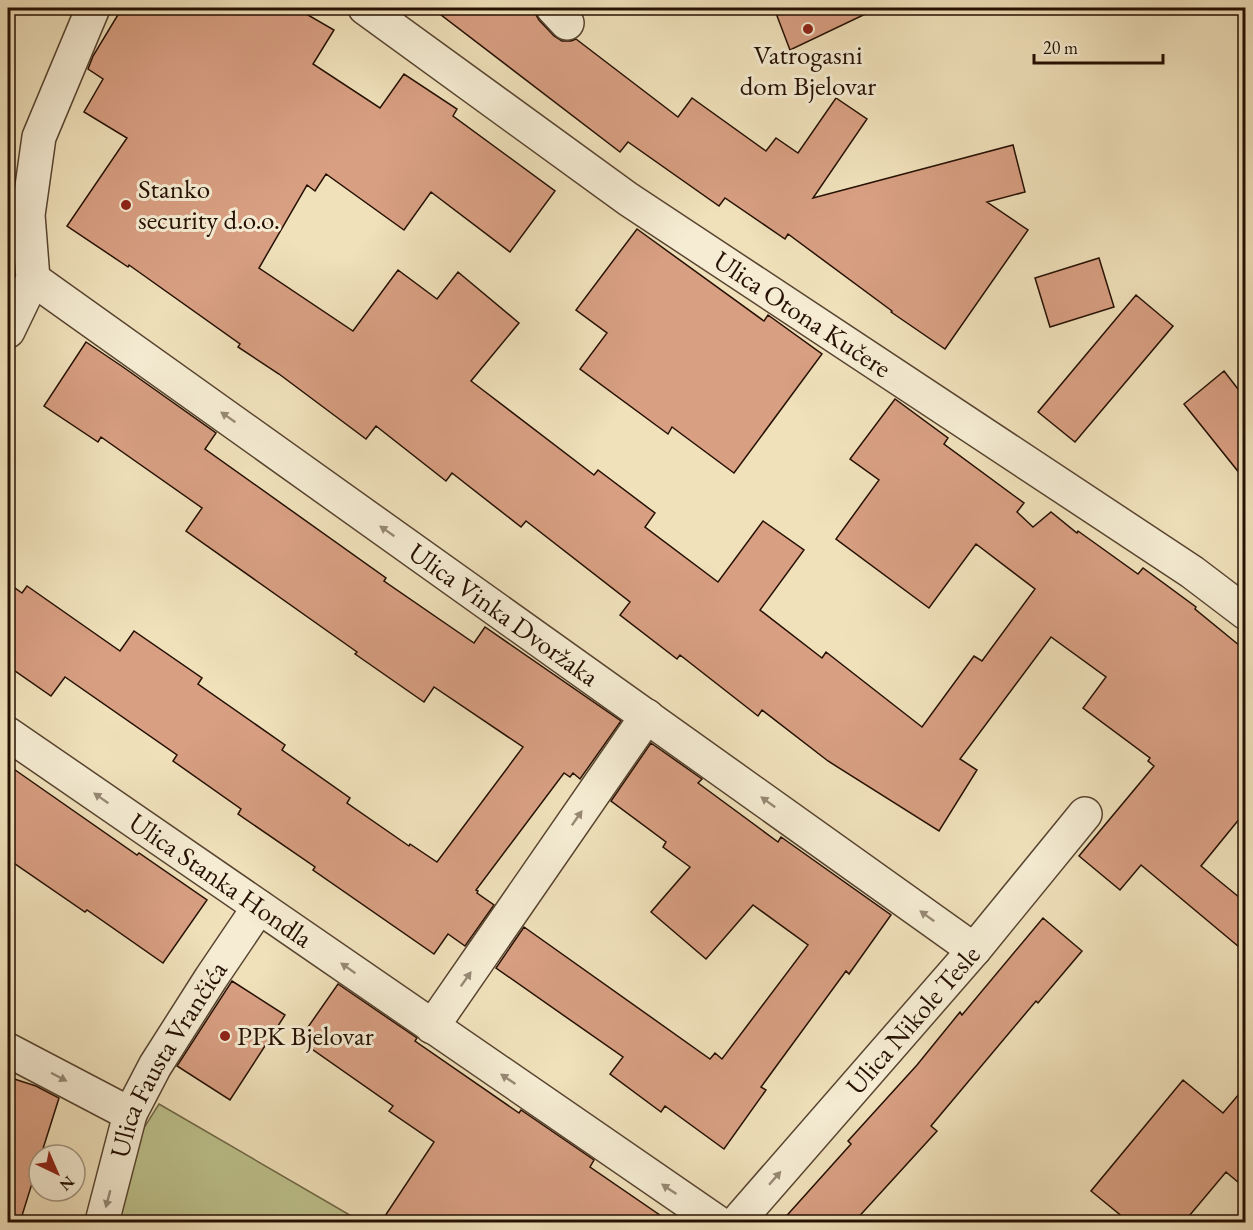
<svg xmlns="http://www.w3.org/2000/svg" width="1253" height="1230" viewBox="0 0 1253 1230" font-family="'EB Garamond',serif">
<rect width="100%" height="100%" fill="#f0e1bb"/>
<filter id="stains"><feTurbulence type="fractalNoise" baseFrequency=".00333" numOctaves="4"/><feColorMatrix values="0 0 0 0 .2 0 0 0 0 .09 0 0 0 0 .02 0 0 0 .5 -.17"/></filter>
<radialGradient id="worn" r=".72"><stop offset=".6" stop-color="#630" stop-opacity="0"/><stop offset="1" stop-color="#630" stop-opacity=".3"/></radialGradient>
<path fill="#bdc28d" stroke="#716948" stroke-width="1.5" d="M159,1104l201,117 -1,1h-248l17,-69z"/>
<path fill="#d89f82" stroke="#251002" stroke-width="1.5" d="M122,8h174l38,22 -21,34 67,44 24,-34 53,35 -4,7 102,75 -45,61 -79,-60 -27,38 -78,-56 -11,17 -8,-6 -48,83 94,63 45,-61 39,29 21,-27 61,51 -48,58 123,94 4,-5 57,43 -10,14 73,55 45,-61 41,29 -44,60 62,48 4,-6 96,75 52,-71 8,5 53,-72 -59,-45 -47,64 -93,-69 43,-59 -29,-21 45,-60 53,39 -4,6 80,59 -7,9 16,15 18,-15 26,21 1,-2 60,43 5,-6 53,39 -1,2 50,41v162l-44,54 44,36v50l-104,-87 -21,25 -41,-34 75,-90 -6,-5 2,-3 -67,-50 23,-31 -55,-40 -91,122 17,11 -38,61 -111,-70 -66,-51 -4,6 -78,-61 -3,4 -57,-44 10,-13 -104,-81 -5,6 -69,-54 -6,8 -70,-55 -10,13 -87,-65 -41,-27 2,-3 -111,-79 -1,2 -61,-41 60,-88 -43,-26 19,-33 -15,-10 5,-13z
M432,8h103v5l4,7 15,16 8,5h9l5,-2 102,78 14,-19 74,53 10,-13 22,15 38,-55 31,21 -54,79 200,-53 12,47 -38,10 41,28 -83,119 -54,-37 1,-1 -104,-77 -3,5 -60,-41 -6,8 -91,-64 -8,10z
M774,8h104l-88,42z
M637,229l127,92 4,-6 54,39 -88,119 -62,-46 -4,7 -88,-65 27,-36 -31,-23z
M1099,258l15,49 -64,20 -15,-49z
M1136,295l37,31 -98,116 -37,-30z
M86,342l37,25 93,66 -11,16 181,129 -2,3 90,62 11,-16 136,94 -41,58 -7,-6 -3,4 -6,-4 -88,117 2,1 -1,2 17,12 -29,41 -17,-12 -14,20 -121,-84 2,-3 -77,-53 3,-5 -68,-48 4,-6 -112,-78 -14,19 -43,-30v-83l14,10 5,-7 93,65 14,-20 68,47 -4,6 87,61 -3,5 68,48 -3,5 62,43 1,-2 27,18 86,-115 -89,-60 -10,15 -69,-48 2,-2 -171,-121 16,-23 -101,-71 -3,5 -54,-36z
M1224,371l21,27v82l-61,-76z
M651,743l51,36 -4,4 80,59 3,-5 110,78 -42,59 -3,-3 -85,116 5,3 -42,59 -59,-43 -4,6 -51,-38 13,-17 -127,-89 28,-41 186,132 5,-6 7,6 86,-114 -55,-40 -47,54 -55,-47 39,-45 -27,-20 3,-5 -55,-41z
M8,765l129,90 2,-2 68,47 -44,63 -76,-53 -2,2 -77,-53z
M1043,918l39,33 -44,52 -2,-2 -105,125 6,5 -83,91h-73l70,-78 -3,-3 69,-76 43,-53 2,3z
M232,981l53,34 -55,85 -53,-34z
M338,984l79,54 -2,3 104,72 2,-3 73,50 -4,7 80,55h-289l53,-80 -45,-31 4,-5 -94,-66z
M8,1077l28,9 23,12 -18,57h-2v6l-19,61h-12z
M1183,1080l40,33 22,-26v101l-19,-16 -42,50h-55l-38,-31z"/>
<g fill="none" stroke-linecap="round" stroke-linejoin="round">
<g stroke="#584430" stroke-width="36">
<g id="minor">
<path id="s1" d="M365,8l263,191 564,373 54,41"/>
<path d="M553,8l14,15"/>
<path id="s2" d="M33,279l941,671"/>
<path d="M8,331l25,-52 -5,-64 11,-78 54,-129"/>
<path id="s3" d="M8,734l709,488"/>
<path d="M432,1027l215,-311"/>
<path d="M8,1050l122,64"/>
<path id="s4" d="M102,1222l28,-108 25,-48 56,-88 48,-71"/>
<path id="s5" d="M737,1222l237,-272 111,-136"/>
</g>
</g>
<use href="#minor" stroke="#f5ecd3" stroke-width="33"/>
</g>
<defs><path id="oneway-solid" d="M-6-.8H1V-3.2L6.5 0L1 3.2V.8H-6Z" transform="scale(1.5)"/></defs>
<g fill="#978975">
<use href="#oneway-solid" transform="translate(228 417) rotate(-145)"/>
<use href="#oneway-solid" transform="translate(387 531) rotate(-145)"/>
<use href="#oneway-solid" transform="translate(101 798) rotate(-145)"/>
<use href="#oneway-solid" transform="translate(768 802) rotate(-144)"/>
<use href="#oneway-solid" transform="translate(577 818) rotate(-55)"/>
<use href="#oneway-solid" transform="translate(927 916) rotate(-144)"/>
<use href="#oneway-solid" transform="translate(348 968) rotate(-145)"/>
<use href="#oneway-solid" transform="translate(466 979) rotate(-55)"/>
<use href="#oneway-solid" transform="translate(59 1077) rotate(28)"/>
<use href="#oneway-solid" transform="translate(508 1079) rotate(-146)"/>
<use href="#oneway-solid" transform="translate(775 1178) rotate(-49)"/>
<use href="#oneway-solid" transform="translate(669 1189) rotate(-146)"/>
<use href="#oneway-solid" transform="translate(108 1199) rotate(105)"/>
</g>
<g fill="#8f2418" stroke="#f5ecd3" stroke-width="2">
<circle cx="808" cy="29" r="6"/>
<circle cx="126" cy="205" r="6"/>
<circle cx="225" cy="1036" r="6"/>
</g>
<g text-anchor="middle" stroke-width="6" stroke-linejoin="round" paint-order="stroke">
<g font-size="27" fill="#251002" stroke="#f5ecd3" text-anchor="start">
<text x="808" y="64" text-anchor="middle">Vatrogasni<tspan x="808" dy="31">dom Bjelovar</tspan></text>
<text x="138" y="198">Stanko<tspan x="138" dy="31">security d.o.o.</tspan></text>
<text x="237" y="1045">PPK Bjelovar</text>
</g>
<g font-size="27" fill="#251002" stroke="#f5ecd3">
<text dy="9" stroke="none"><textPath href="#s1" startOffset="534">Ulica Otona Kučere</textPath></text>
<text dy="9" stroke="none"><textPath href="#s2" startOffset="578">Ulica Vinka Dvoržaka</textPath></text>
<text dy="9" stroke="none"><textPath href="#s3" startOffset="258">Ulica Stanka Hondla</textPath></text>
<text dy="9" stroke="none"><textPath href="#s5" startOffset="268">Ulica Nikole Tesle</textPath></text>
<text dy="9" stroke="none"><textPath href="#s4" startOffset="177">Ulica Fausta Vrančića</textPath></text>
</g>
</g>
<rect width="1253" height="1230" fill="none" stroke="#f0e1bb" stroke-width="30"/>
<rect x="9" y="9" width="1235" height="1212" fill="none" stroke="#251002" stroke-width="3"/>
<rect x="15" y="15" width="1223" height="1200" fill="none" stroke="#251002" stroke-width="1.5"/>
<g transform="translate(57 1173) rotate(136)"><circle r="28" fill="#f5ecd3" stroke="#a2947f" stroke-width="1.5"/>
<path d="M0-4.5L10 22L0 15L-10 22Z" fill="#8f2418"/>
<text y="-9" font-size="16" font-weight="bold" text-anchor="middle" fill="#251002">N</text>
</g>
<path d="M1034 54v9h129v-9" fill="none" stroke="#251002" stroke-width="3"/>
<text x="1043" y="54" font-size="18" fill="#251002" stroke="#f5ecd3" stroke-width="4.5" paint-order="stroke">20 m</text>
<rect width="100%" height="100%" filter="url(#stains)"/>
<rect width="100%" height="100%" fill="url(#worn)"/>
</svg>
